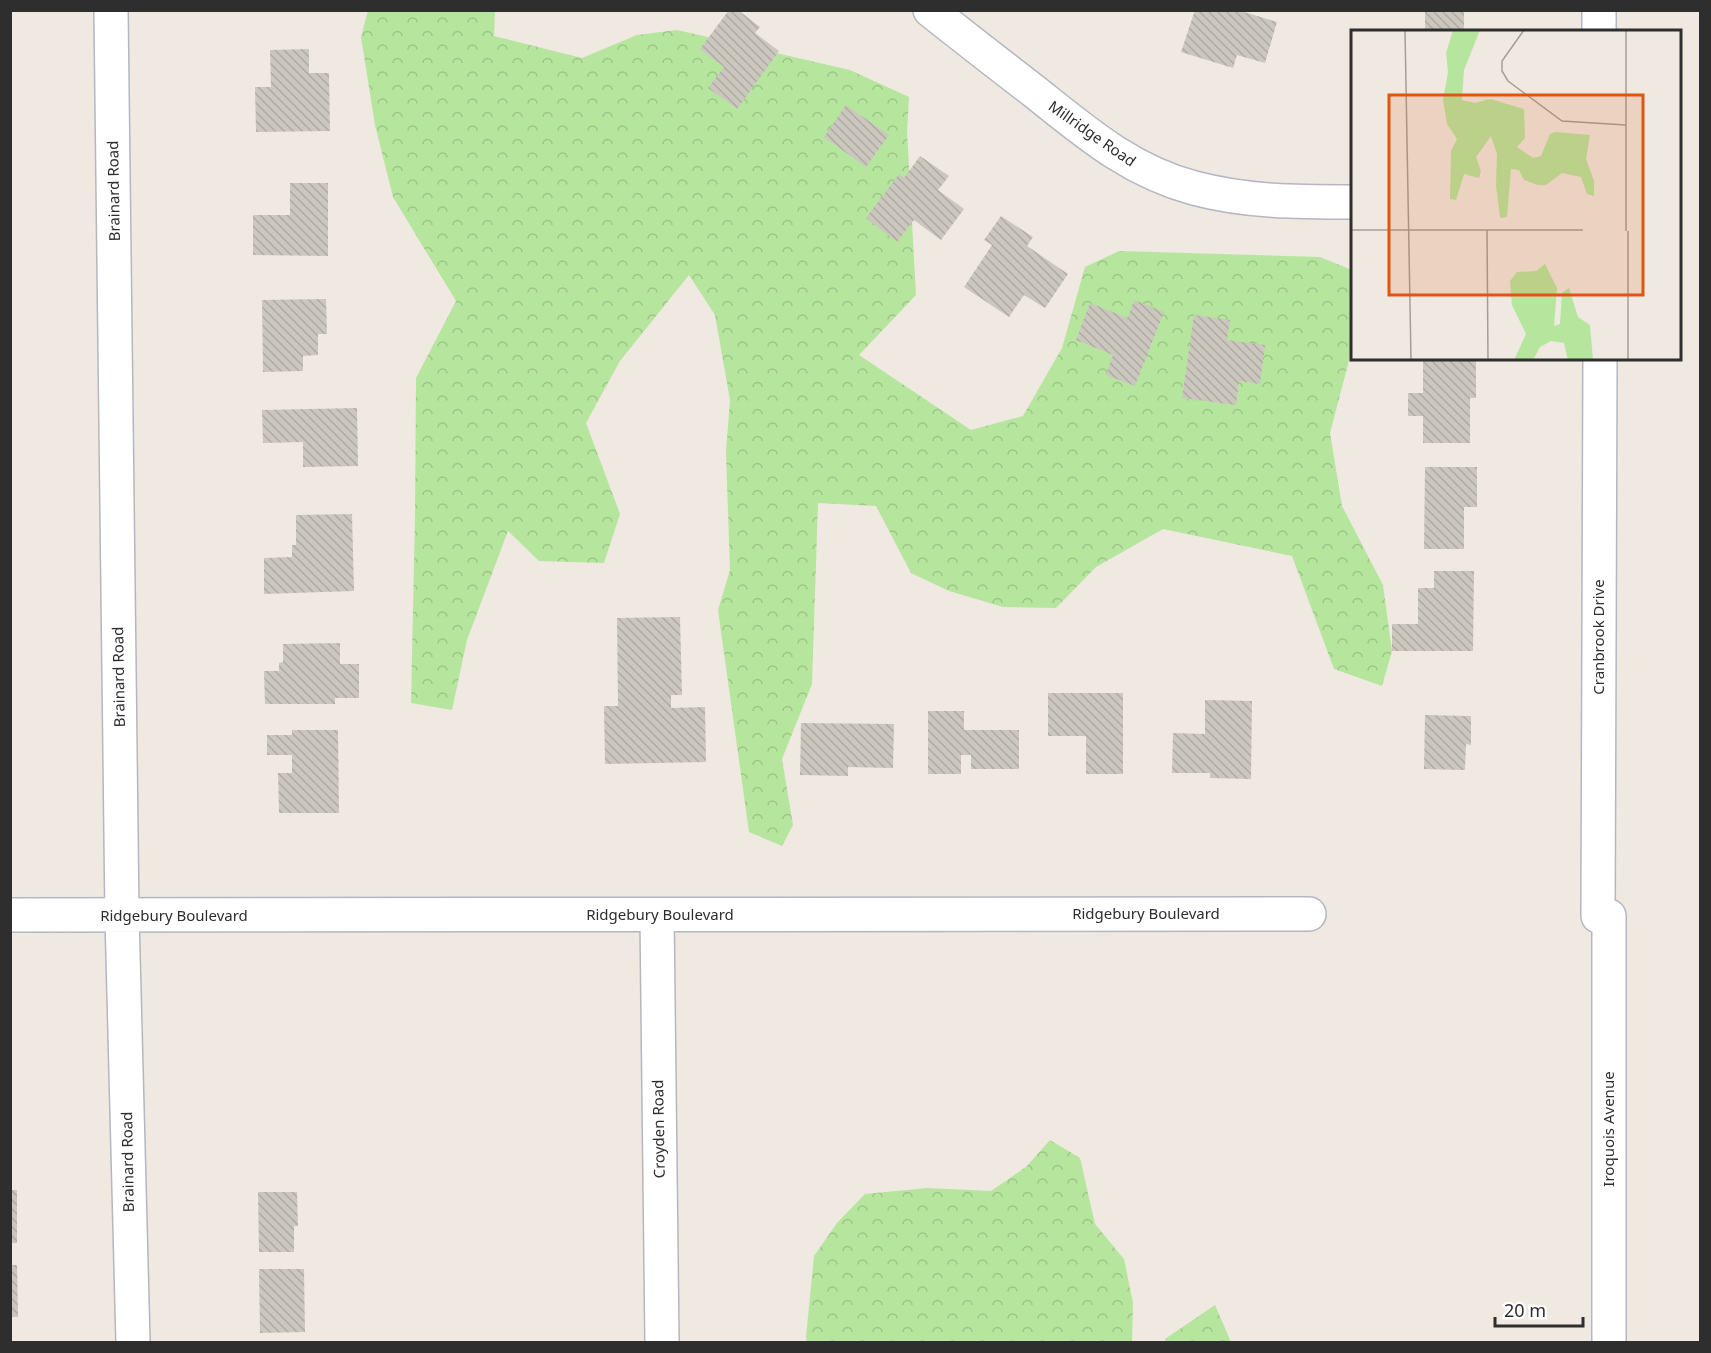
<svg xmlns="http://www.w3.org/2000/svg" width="1711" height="1353" viewBox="0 0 1711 1353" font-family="'Noto Sans',sans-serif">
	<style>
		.forest { fill: url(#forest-crowns) }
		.building { fill: url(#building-back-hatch) }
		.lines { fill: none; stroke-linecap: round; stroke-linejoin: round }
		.minor-casing { stroke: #b4b7c1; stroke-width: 36 }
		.minor { stroke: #fff; stroke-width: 33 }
		.labels { text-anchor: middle; stroke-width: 5; stroke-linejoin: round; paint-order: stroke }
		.street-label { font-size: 15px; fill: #2e2e2e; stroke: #fff }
		.inset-road { fill: none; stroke: #a29e99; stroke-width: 1.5 }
		.view { fill: #df570e; fill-opacity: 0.15; stroke: #df570e; stroke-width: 3 }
		.inset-edge { fill: none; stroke: #2e2e2e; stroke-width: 3 }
	</style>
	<defs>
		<pattern id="forest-crowns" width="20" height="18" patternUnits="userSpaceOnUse" patternTransform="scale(1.5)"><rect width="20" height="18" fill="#b6e59e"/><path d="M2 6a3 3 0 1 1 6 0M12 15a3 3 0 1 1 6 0" fill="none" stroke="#9dc588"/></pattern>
		<pattern id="building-back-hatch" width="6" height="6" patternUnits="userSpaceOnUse" patternTransform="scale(1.5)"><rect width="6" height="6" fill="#cbc7bf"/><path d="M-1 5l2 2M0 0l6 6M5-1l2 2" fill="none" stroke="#afaba4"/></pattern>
	</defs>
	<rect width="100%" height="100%" fill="#efe9e1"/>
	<!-- forest -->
	<path class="forest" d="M 368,10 L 495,11 L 494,36 L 582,58 L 637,35 L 677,30 L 850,70 L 909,97 L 907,131 L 916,295 L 859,355 L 971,430 L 1023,416 L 1062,348 L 1085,267 L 1119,251 L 1320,257 L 1352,270 L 1352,349 L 1330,433 L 1342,506 L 1383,585 L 1392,651 L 1382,686 L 1334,669 L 1292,556 L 1163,529 L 1096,567 L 1056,608 L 1003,607 L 949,591 L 911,573 L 876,506 L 818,503 L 812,684 L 782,759 L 793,825 L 782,846 L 749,832 L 718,610 L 730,570 L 726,452 L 730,400 L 715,315 L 689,275 L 620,361 L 586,423 L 620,514 L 604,563 L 539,561 L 508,531 L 467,640 L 452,710 L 411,703 L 415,518 L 416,378 L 456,301 L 393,197 L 375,125 L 361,37 Z
		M 1050,1140 L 1080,1158 L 1095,1224 L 1124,1259 L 1133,1303 L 1132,1342 L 807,1342 L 806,1337 L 814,1256 L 837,1223 L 865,1194 L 927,1188 L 991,1191 L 1026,1167 Z
		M 1215,1305 L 1231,1342 L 1165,1342 L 1165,1339 Z"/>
	<!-- building -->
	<path class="building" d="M 729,10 L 738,10 L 760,27 L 755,33 L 779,51 L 737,109 L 708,88 L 724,67 L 700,49 Z
		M 1195,10 L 1244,10 L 1244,12 L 1277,22 L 1265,63 L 1237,55 L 1233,68 L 1181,52 Z
		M 1425,10 L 1464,10 L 1464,32 L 1425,32 Z
		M 309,49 L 309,73 L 329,73 L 330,131 L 256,132 L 255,87 L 271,87 L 270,50 Z
		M 846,105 L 889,135 L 866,167 L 824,137 Z
		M 920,156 L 949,176 L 938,190 L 964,209 L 941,240 L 914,220 L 897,242 L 866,218 L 899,174 L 904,178 Z
		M 290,183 L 328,183 L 328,256 L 253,255 L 253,215 L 290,215 Z
		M 1001,216 L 1033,237 L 1027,246 L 1068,274 L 1045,308 L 1024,295 L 1009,317 L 964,287 L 992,245 L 984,240 Z
		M 326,299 L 327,334 L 318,334 L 318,355 L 303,356 L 303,371 L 263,372 L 262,300 Z
		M 1134,300 L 1164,312 L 1135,386 L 1106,375 L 1113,355 L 1076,340 L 1090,303 L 1128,318 Z
		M 1194,315 L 1230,320 L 1227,340 L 1265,345 L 1260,384 L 1239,381 L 1236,405 L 1182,398 Z
		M 1423,358 L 1476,358 L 1476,398 L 1470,398 L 1470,443 L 1423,443 L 1423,416 L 1408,416 L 1408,393 L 1423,393 Z
		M 357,408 L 358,466 L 303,467 L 303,442 L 263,443 L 262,410 Z
		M 1425,467 L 1477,467 L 1477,507 L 1464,507 L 1464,549 L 1424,549 Z
		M 352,514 L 354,591 L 264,594 L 264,558 L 292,557 L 292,545 L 296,545 L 296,515 Z
		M 1434,571 L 1474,571 L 1473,651 L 1392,651 L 1392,624 L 1418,624 L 1418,588 L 1434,588 Z
		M 680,617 L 682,695 L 671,695 L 671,708 L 705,707 L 706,762 L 605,764 L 604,706 L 618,706 L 617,618 Z
		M 340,643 L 340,664 L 359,664 L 359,698 L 335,698 L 335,704 L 265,704 L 264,671 L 279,671 L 279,663 L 283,662 L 283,644 Z
		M 1048,693 L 1123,693 L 1123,774 L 1086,774 L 1086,736 L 1048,736 Z
		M 1205,700 L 1252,701 L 1251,779 L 1210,778 L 1210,773 L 1172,773 L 1173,733 L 1205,734 Z
		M 928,711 L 964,711 L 964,730 L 1019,730 L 1019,769 L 971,769 L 971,755 L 961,755 L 961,774 L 928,774 Z
		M 1425,715 L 1471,716 L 1471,745 L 1466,744 L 1465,770 L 1424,769 Z
		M 801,723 L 894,724 L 893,768 L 848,767 L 848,776 L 800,775 Z
		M 292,730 L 338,730 L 339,813 L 279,813 L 278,773 L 292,773 L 292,755 L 267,755 L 267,735 L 292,735 Z
		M 10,1190 L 17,1190 L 17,1243 L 10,1243 Z
		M 258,1192 L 297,1192 L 298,1226 L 294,1226 L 294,1252 L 259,1252 Z
		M 10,1265 L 17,1265 L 18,1317 L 10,1317 Z
		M 259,1269 L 304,1269 L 305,1332 L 260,1333 Z"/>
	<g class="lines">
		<defs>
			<path id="minor" d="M 111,10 L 122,916 L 133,1342
				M 930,10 C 965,38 1000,65 1035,92 C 1085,132 1130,171 1194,188 C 1246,202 1299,202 1352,202
				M 1599,10 L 1599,32
				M 10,915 L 1309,914
				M 657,915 L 662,1342
				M 1598,916 L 1600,358
				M 1609,916 L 1609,1342"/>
		</defs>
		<!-- minor casing -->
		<use href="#minor" class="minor-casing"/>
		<!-- minor -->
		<use href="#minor" class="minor"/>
	</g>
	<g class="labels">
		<!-- street labels -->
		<g class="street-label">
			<text transform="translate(1092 134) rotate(35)" y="5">Millridge Road</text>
			<text transform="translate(114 191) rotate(-91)" y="5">Brainard Road</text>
			<text transform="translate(1599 637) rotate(-90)" y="5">Cranbrook Drive</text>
			<text transform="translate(119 677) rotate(-91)" y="5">Brainard Road</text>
			<text x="1146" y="919">Ridgebury Boulevard</text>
			<text x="660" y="920">Ridgebury Boulevard</text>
			<text x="174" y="921">Ridgebury Boulevard</text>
			<text transform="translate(659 1129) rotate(-91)" y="5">Croyden Road</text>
			<text transform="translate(1609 1129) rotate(-90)" y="5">Iroquois Avenue</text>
			<text transform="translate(128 1162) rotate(-91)" y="5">Brainard Road</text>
		</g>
	</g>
	<!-- overview -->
	<g transform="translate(1351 30)">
		<rect width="330" height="330" fill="#efe9e1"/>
		<path d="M 102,0 L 129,0 L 113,40 L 111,70 L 124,73 L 139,69 L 173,79 L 174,108 L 166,117 L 182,128 L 190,126 L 199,104 L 204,102 L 239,105 L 235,129 L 243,151 L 243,166 L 236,164 L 230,147 L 211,143 L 195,155 L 187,155 L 173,150 L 168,140 L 160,139 L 156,187 L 149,188 L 145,155 L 146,124 L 140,106 L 125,127 L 130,141 L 128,148 L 113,144 L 105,170 L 99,169 L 100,121 L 106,109 L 96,94 L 92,70 L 97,42 L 95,23 ZM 194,234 L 206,258 L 203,296 L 209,294 L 211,263 L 218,258 L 227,287 L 239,295 L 242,330 L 217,330 L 213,313 L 200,311 L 189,317 L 182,330 L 163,330 L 175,304 L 161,275 L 159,251 L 166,242 L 185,241 Z" fill="#b6e59e"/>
		<path class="inset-road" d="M 54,0 L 60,330M 173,0 L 151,31 L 151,41 L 157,51 L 211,91 L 275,95M 275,0 L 275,201M 0,200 L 232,200M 136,200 L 137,330M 277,201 L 277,330"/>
		<path class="view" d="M 38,65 L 292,65 L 292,265 L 38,265 Z"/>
		<rect width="330" height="330" class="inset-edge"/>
	</g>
	<!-- border -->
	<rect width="1711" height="1353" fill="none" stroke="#2e2e2e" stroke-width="24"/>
	<!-- scale -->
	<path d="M1495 1317v9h88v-9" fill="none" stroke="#2e2e2e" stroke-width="3"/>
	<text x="1504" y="1317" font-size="18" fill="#2e2e2e" stroke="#ffffff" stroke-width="4.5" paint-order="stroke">20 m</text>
</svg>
